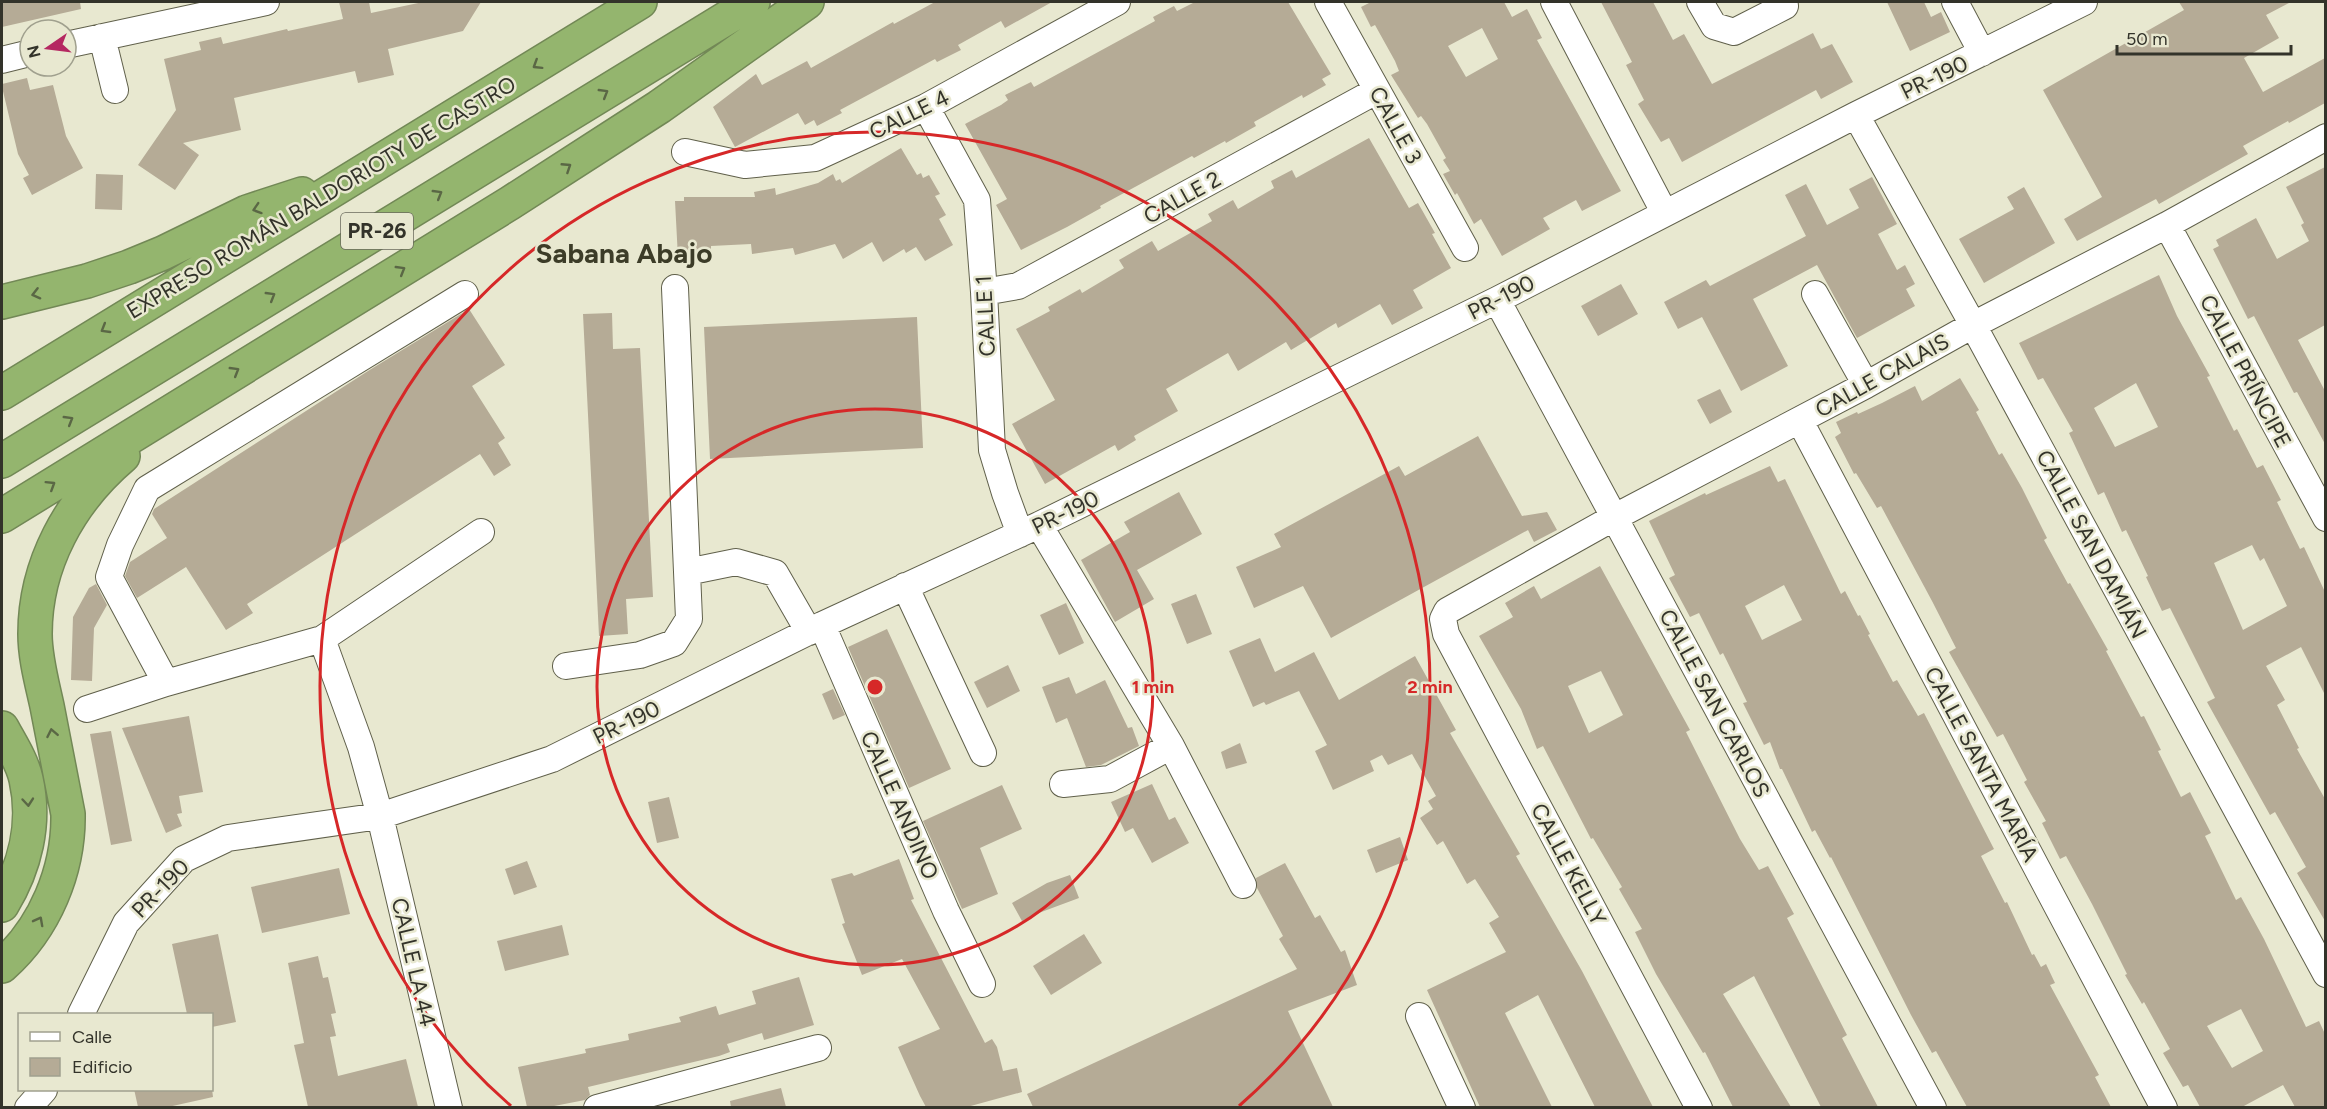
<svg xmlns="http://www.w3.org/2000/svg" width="2327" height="1109" viewBox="0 0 2327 1109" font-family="Figtree,sans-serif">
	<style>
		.building { fill: #b5ab96; fill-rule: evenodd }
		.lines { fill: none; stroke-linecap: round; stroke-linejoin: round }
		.minor-casing { stroke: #60604b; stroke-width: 28 }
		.highway-casing { stroke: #728856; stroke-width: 36 }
		.minor { stroke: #fff; stroke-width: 26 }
		.highway { stroke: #94b56e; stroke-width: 33 }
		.oneway { stroke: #5a6745 }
		.ring { fill: none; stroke: #d62828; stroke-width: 3 }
		.labels { text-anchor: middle; stroke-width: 5; stroke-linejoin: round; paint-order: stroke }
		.shield { fill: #e8e8d0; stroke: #69695c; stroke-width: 1.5 }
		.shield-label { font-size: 21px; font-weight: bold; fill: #33332a }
		.street-label { font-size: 22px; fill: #33332a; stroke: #e8e8d0 }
		.district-label { font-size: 28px; font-weight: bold; fill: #3c3c28; stroke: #e8e8d0 }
		.centre { fill: #d62828; stroke: #e8e8d0; stroke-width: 3 }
		.ring-label { font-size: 18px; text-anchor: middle; font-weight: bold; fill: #d62828; stroke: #e8e8d0; stroke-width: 5; stroke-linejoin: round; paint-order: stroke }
	</style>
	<rect width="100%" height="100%" fill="#e8e8d0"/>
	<!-- building -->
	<path class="building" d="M 2,2 L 80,2 L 81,9 L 2,27 Z
		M 339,2 L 369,2 L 371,13 L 423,2 L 481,2 L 463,31 L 388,49 L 394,75 L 358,83 L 355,71 L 234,98 L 241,130 L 183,143 L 199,155 L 175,190 L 138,165 L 176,110 L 164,59 L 201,50 L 199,42 L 221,37 L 223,44 L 287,29 L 288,31 L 343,19 Z
		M 935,2 L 1052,2 L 1005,28 L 1001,21 L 958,45 L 961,50 L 937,62 L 935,59 L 840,110 L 842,113 L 817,126 L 814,120 L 805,125 L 798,113 L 735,147 L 713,107 L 756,74 L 762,85 L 807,61 L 811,68 L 893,22 L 894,24 Z
		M 1195,2 L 1288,2 L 1331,74 L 1322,79 L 1326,85 L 1303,98 L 1302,95 L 1254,122 L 1256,126 L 1226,143 L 1225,141 L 1194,158 L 1192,156 L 1100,206 L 1101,208 L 1067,227 L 1021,250 L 996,205 L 1007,199 L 965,124 L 1001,105 L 1008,100 L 1005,95 L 1031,82 L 1034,87 L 1155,21 L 1153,17 L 1174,6 L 1177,11 Z
		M 1371,2 L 1504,2 L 1512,17 L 1527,9 L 1542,38 L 1537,40 L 1621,191 L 1582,211 L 1576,200 L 1543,218 L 1550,229 L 1502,256 L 1481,219 L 1474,224 L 1457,193 L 1455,195 L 1443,174 L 1450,171 L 1443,160 L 1446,158 L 1427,124 L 1421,116 L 1418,118 L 1391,75 L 1399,71 L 1395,61 L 1375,25 L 1371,27 L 1361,7 ZM 1482,28 L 1498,59 L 1466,77 L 1448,46 Z
		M 1601,2 L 1653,2 L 1673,40 L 1684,34 L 1712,84 L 1813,33 L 1821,49 L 1832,44 L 1853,82 L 1821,99 L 1816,90 L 1682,162 L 1669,138 L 1661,142 L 1638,104 L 1644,100 L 1626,65 L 1632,62 Z
		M 1887,2 L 1924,2 L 1931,17 L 1941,12 L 1950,32 L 1910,51 Z
		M 2179,2 L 2291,2 L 2266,15 L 2279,38 L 2244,58 L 2263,92 L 2325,58 L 2325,103 L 2289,123 L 2288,121 L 2243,146 L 2248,154 L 2159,204 L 2156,199 L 2077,241 L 2064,219 L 2102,197 L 2043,90 L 2184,10 Z
		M 27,78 L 30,90 L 53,85 L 66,136 L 83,168 L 32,195 L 23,178 L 29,175 L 18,154 L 2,87 L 2,84 Z
		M 1369,138 L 1409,208 L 1418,203 L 1435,233 L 1432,234 L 1451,268 L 1413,290 L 1423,308 L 1392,325 L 1380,304 L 1338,328 L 1336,323 L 1291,350 L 1286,342 L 1238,371 L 1228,353 L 1166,389 L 1178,411 L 1134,436 L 1136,440 L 1118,451 L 1115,445 L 1045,484 L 1012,424 L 1055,400 L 1016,329 L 1050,311 L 1048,307 L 1080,289 L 1082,293 L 1124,268 L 1119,260 L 1152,241 L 1158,251 L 1212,221 L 1208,214 L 1233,200 L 1238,209 L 1274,188 L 1271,181 L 1292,170 L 1296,178 Z
		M 901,148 L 917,175 L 921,173 L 923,178 L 929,175 L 940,194 L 935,196 L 946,215 L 939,219 L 953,245 L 925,261 L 916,247 L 906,253 L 904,249 L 883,262 L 872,242 L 843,259 L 835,244 L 795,255 L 793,248 L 752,254 L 751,244 L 711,246 L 711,253 L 703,253 L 703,257 L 678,258 L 675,201 L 684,201 L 684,197 L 755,197 L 754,192 L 775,188 L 776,195 L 818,183 L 833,174 L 836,181 L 840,179 L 842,183 Z
		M 2325,167 L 2325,325 L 2298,340 L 2325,391 L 2325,444 L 2297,392 L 2294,393 L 2254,316 L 2248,319 L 2213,249 L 2219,246 L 2216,240 L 2256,218 L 2277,259 L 2309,241 L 2301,225 L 2304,223 L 2286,187 Z
		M 96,174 L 123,175 L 122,210 L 95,209 Z
		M 1872,177 L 1897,224 L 1878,234 L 1897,270 L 1905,265 L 1915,284 L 1906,289 L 1915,306 L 1857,338 L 1817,265 L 1753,299 L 1788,366 L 1741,391 L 1702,317 L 1678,329 L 1664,302 L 1706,280 L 1710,286 L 1806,236 L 1785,195 L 1806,184 L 1827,225 L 1859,208 L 1849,189 Z
		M 2024,187 L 2055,243 L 1984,283 L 1959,239 L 2014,209 L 2007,197 Z
		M 2159,275 L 2177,316 L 2210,376 L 2207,377 L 2234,431 L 2237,429 L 2257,468 L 2263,465 L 2281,500 L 2277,502 L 2300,549 L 2304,547 L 2325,592 L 2325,695 L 2301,647 L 2266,666 L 2285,700 L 2277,705 L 2299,748 L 2297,749 L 2325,799 L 2325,921 L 2297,873 L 2306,867 L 2275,812 L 2270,815 L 2207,702 L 2215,698 L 2170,608 L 2162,611 L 2146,577 L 2148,576 L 2126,530 L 2122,532 L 2104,492 L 2098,495 L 2069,433 L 2073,431 L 2043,378 L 2038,380 L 2019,343 ZM 2136,383 L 2158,427 L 2115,447 L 2094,408 ZM 2252,545 L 2260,561 L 2264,558 L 2287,606 L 2243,630 L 2214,563 Z
		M 1621,284 L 1638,314 L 1598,336 L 1581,306 Z
		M 469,309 L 505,365 L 472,386 L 505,438 L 498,443 L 511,465 L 494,476 L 480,454 L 247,604 L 253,613 L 226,630 L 186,567 L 137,598 L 125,576 L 130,562 L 167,538 L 152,514 L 154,509 L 368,371 Z
		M 612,313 L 613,349 L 640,348 L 653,597 L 626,599 L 628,634 L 599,636 L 583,314 Z
		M 917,317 L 923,448 L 710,459 L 704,327 Z
		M 1960,378 L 1979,410 L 1976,412 L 1999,455 L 2002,453 L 2022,488 L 2047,538 L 2044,540 L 2068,584 L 2070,583 L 2108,650 L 2106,651 L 2141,717 L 2144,716 L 2161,750 L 2158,751 L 2181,797 L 2190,792 L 2211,833 L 2205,836 L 2236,900 L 2241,897 L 2264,939 L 2306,1027 L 2319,1021 L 2325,1034 L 2325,1107 L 2295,1107 L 2283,1085 L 2242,1107 L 2200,1107 L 2188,1085 L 2183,1087 L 2163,1053 L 2170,1049 L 2144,1002 L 2142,1004 L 2125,975 L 2127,974 L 2092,904 L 2066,856 L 2060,859 L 2042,823 L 2046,821 L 2024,782 L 2027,780 L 2003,734 L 1997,737 L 1949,652 L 1956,648 L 1932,601 L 1881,506 L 1877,508 L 1856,473 L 1854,474 L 1835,437 L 1841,433 L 1836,422 L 1857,412 L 1858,414 L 1882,403 L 1915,386 L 1922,401 ZM 2241,1009 L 2263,1051 L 2232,1068 L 2207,1026 Z
		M 1720,389 L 1732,412 L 1710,424 L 1697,400 Z
		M 1478,436 L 1522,516 L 1547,512 L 1557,530 L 1534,542 L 1528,530 L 1331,638 L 1303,586 L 1254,608 L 1236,567 L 1281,547 L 1274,534 L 1399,466 L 1405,476 Z
		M 1770,466 L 1778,482 L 1785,479 L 1841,594 L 1845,591 L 1858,616 L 1860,615 L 1870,634 L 1868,635 L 1893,682 L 1897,680 L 1918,716 L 1924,713 L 1994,849 L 1981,856 L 2005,903 L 2007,902 L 2032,955 L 2034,954 L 2041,967 L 2046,964 L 2055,983 L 2050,985 L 2099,1075 L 2095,1077 L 2111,1107 L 1967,1107 L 1936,1051 L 1932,1053 L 1911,1015 L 1831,857 L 1830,858 L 1815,830 L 1812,832 L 1782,769 L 1780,769 L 1770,742 L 1764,745 L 1743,703 L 1747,702 L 1723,653 L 1720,655 L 1699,613 L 1690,617 L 1669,578 L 1675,575 L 1649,521 L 1705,493 L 1706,495 ZM 1784,585 L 1802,620 L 1762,640 L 1745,606 Z
		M 1179,492 L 1202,534 L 1137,570 L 1154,599 L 1115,622 L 1081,560 L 1130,532 L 1124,522 Z
		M 1600,566 L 1690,730 L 1686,732 L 1740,839 L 1759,870 L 1768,866 L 1794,914 L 1787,918 L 1847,1035 L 1842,1038 L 1878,1107 L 1821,1107 L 1754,976 L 1723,994 L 1791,1107 L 1733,1107 L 1705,1052 L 1703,1053 L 1656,974 L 1635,932 L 1642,929 L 1619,889 L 1622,887 L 1593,838 L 1591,839 L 1543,746 L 1537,749 L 1521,709 L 1479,636 L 1513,617 L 1505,603 L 1534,586 L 1541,599 ZM 1601,671 L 1623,715 L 1589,733 L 1568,686 Z
		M 96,584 L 107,605 L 94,628 L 92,681 L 71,680 L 73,617 L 89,588 Z
		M 1196,594 L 1212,634 L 1187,644 L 1171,604 Z
		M 1066,603 L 1084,643 L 1059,655 L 1040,615 Z
		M 887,629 L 951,769 L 909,788 L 848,647 Z
		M 1260,638 L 1275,672 L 1314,652 L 1339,700 L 1415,656 L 1456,730 L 1450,733 L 1520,854 L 1516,856 L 1582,971 L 1653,1107 L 1595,1107 L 1538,995 L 1505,1013 L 1552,1107 L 1480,1107 L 1427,990 L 1506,952 L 1489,923 L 1499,917 L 1475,879 L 1467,884 L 1443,841 L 1437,845 L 1420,818 L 1433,809 L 1428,801 L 1436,796 L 1412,754 L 1388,765 L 1382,755 L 1370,761 L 1374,771 L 1333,790 L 1315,751 L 1327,745 L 1299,691 L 1266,705 L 1264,702 L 1253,707 L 1229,651 Z
		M 1008,665 L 1020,691 L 987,708 L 974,682 Z
		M 1069,677 L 1076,694 L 1105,680 L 1128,728 L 1132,727 L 1139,746 L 1101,765 L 1086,767 L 1067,718 L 1056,723 L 1042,687 Z
		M 833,689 L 845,715 L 833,720 L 822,694 Z
		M 189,716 L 203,792 L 179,796 L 182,813 L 177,814 L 182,826 L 166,833 L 122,728 Z
		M 111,731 L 132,841 L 111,845 L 90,734 Z
		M 1240,743 L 1247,763 L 1226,769 L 1221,752 Z
		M 1152,784 L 1169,820 L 1175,817 L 1189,843 L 1152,863 L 1133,828 L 1125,832 L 1111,802 Z
		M 1002,785 L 1022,829 L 980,848 L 998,894 L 962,909 L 923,821 Z
		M 669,797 L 679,838 L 657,843 L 648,802 Z
		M 1400,837 L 1408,860 L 1376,873 L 1367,850 Z
		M 899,859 L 914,899 L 911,900 L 985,1043 L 992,1039 L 997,1047 L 1003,1071 L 1017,1068 L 1022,1092 L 967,1107 L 926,1107 L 920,1096 L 898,1047 L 940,1029 L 902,959 L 862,975 L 842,924 L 845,923 L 831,879 L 852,873 L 854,876 Z
		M 527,861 L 537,887 L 514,895 L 505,869 Z
		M 1285,863 L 1315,918 L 1320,915 L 1341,952 L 1345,950 L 1357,985 L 1288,1011 L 1333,1107 L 1033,1107 L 1027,1094 L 1297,969 L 1279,939 L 1283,936 L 1257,888 L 1256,878 Z
		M 339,868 L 350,914 L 262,933 L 251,887 Z
		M 1070,875 L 1079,898 L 1036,914 L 1022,921 L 1012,903 L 1047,883 Z
		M 562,925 L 569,955 L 505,971 L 497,941 Z
		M 218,934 L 236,1022 L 212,1027 L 212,1014 L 187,1014 L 172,944 Z
		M 1084,934 L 1102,963 L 1051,995 L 1033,966 Z
		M 318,956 L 323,978 L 328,977 L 336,1013 L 331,1014 L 336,1036 L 330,1037 L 338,1076 L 406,1059 L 418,1107 L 308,1107 L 294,1045 L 304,1043 L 288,963 Z
		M 799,977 L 814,1025 L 764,1040 L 762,1033 L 727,1044 L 730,1052 L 719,1056 L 588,1087 L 590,1095 L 585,1100 L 549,1107 L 527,1107 L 518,1067 L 586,1053 L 585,1049 L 629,1040 L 628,1034 L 681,1022 L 679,1017 L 716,1006 L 719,1015 L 756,1004 L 752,991 Z
		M 781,1088 L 786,1107 L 731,1107 L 730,1101 Z
		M 134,1089 L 212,1089 L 213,1097 L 168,1107 L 138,1107 Z"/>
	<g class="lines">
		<defs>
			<path id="minor" d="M 1328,2 L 1465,248
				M 1554,2 L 1664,212
				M 1700,2 L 1714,26 L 1734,32 L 1785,6
				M 1955,2 L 1982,53
				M 102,37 L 115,90
				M 66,45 L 266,2
				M 2,60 L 30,53
				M 926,107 L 977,200 L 984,292 L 992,450 L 1005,493 L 1020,534
				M 1856,115 L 1973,325 L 2326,974
				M 685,152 L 745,165 L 815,158 L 926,107 L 1117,2
				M 2167,225 L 2326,518
				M 984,292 L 1018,286 L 1376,91
				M 1815,294 L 1866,385
				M 1497,300 L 1933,1108
				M 1800,421 L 2164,1108
				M 1039,525 L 1171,746 L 1243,885
				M 687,572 L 736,562 L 775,573 L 809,632
				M 905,586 L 983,753
				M 822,625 L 946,911 L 982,984
				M 322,639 L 481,532
				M 566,666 L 640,655 L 674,643 L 689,619 L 675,288
				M 87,709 L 166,683
				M 1063,784 L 1110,779 L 1171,746
				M 81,1014 L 126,923 L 184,859 L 228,838 L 380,816 L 552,759 L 822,625 L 1039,525 L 1497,300 L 1856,115 L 2084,2
				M 1419,1016 L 1462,1108
				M 28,1108 L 44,1090
				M 449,1108 L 380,816 L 361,747 L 322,639 L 166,683 L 109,577 L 120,545 L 147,489 L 465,294
				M 597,1108 L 818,1048
				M 1699,1108 L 1446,634 L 1443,619 L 1447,611 L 1615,517 L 1866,385 L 1973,325 L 2167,225 L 2326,137"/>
			<path id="highway" d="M 2,302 L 87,281 L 129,267 L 163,253 L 247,212 L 302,194
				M 2,393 L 640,2
				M 2,461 L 753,2
				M 2,516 L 510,203 L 659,107 L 807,2
				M 2,728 C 10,743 22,761 26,779 C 36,823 25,867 2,905
				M 2,966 C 45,928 69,870 68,814 C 61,778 54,742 47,706 C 42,683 35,658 35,634 C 35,564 70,501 123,456"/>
		</defs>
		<!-- minor casing -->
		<use href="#minor" class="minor-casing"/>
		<!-- highway casing -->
		<use href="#highway" class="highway-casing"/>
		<!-- minor -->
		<use href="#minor" class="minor"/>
		<!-- highway -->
		<use href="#highway" class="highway"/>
	</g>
	<!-- one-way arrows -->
	<defs><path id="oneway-chevron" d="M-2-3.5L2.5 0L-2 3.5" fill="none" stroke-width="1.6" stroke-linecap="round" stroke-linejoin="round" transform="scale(1.5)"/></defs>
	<g class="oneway">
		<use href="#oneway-chevron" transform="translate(537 65) rotate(148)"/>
		<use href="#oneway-chevron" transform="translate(604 93) rotate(-31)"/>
		<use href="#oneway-chevron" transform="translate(567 167) rotate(-33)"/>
		<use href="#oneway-chevron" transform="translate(438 194) rotate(-31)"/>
		<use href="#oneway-chevron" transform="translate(257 209) rotate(162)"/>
		<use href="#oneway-chevron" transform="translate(401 270) rotate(-31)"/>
		<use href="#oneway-chevron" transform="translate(36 294) rotate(166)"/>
		<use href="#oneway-chevron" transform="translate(271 296) rotate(-31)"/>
		<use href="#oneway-chevron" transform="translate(105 329) rotate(149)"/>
		<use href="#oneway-chevron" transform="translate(235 371) rotate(-31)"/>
		<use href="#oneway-chevron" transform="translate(69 420) rotate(-31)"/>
		<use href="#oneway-chevron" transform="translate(51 485) rotate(-32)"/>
		<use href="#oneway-chevron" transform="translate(52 733) rotate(-101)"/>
		<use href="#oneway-chevron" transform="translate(28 802) rotate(85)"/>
		<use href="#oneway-chevron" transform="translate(39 921) rotate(-62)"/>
	</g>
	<!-- distance rings -->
	<g class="ring">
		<circle cx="875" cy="687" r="278"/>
		<path d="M511 1106A555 555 0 1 1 1239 1106"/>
	</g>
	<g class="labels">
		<!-- shield labels -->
		<rect class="shield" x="341" y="213" width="72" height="36" rx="4.5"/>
		<g class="shield-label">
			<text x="377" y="238">PR-26</text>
		</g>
		<!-- street labels -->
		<g class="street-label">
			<text transform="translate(1934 77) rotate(-26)" y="8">PR-190</text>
			<text transform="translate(909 114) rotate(-26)" y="8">CALLE 4</text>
			<text transform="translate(1396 125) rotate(61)" y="8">CALLE 3</text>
			<text transform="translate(321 197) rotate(-31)" y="8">EXPRESO ROMÁN BALDORIOTY DE CASTRO</text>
			<text transform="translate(1182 197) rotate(-29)" y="8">CALLE 2</text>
			<text transform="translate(1501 297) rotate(-27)" y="8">PR-190</text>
			<text transform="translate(985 316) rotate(-93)" y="8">CALLE 1</text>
			<text transform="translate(2246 371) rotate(62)" y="8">CALLE PRÍNCIPE</text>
			<text transform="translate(1882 375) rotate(-29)" y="8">CALLE CALAIS</text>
			<text transform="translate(1065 512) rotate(-26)" y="8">PR-190</text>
			<text transform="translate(2092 544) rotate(62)" y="8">CALLE SAN DAMIÁN</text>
			<text transform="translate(1715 703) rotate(62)" y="8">CALLE SAN CARLOS</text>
			<text transform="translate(626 722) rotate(-26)" y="8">PR-190</text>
			<text transform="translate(1982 764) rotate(62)" y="8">CALLE SANTA MARÍA</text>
			<text transform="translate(900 805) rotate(66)" y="8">CALLE ANDINO</text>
			<text transform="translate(1569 864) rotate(62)" y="8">CALLE KELLY</text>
			<text transform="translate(160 888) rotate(-46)" y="8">PR-190</text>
			<text transform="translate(414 962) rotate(77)" y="8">CALLE LA 44</text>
		</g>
		<!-- district labels -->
		<g class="district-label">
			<text x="624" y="263">Sabana Abajo</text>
		</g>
	</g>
	<circle cx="875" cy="687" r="9" class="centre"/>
	<g class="ring-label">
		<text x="1153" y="693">1 min</text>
		<text x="1430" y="693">2 min</text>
	</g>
	<!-- border -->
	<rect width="2327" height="1109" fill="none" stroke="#33332a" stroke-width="6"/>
	<!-- legend -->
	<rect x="18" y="1013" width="195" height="78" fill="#e8e8d0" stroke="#a0a08e" stroke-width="1.5"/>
	<rect x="30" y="1032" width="30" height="9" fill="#ffffff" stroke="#a0a08e" stroke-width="1.5"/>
	<text x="72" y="1043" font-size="18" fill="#33332a">Calle</text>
	<rect x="30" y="1058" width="30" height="18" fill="#b5ab96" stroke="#a0a08e" stroke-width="1.5"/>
	<text x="72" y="1073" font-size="18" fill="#33332a">Edificio</text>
	<!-- north arrow -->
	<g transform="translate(48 48) rotate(256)"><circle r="28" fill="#e8e8d0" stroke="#a0a08e" stroke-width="1.5"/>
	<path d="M0-4.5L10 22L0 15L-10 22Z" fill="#b52861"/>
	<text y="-9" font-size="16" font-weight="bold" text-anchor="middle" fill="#33332a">N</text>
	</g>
	<!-- scale -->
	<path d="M2117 45v9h174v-9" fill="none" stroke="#33332a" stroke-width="3"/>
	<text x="2126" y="45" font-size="18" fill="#33332a" stroke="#e8e8d0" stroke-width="4.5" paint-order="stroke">50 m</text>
</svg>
